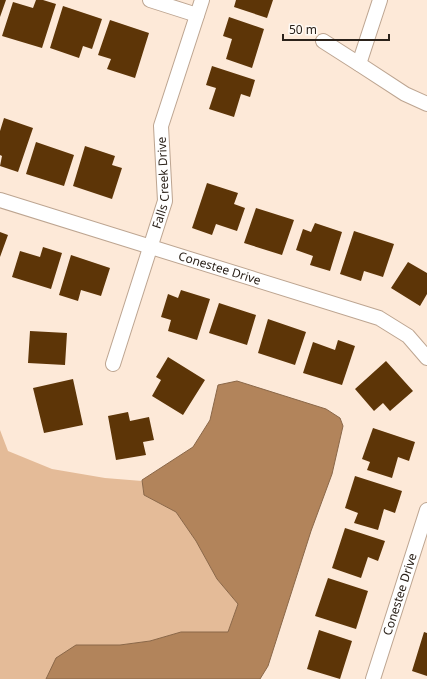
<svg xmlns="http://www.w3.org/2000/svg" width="427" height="679" viewBox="0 0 427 679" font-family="'Noto Sans',sans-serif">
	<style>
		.green { fill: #e4bb98 }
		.water { fill: #b2845b; stroke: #8a6748 }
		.building { fill: #5d3507 }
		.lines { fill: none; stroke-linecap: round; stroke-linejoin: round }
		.street-casing { stroke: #bda591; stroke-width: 16 }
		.street { stroke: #fff; stroke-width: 14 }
		.labels { text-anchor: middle; stroke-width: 4; stroke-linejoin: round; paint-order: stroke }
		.street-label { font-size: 12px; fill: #2b221a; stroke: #fffaf5 }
	</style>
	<rect width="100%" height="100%" fill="#fde9d8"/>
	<!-- green -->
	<path class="green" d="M 0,430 L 8,451 L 52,469 L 105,478 L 142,481 L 144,495 L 176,512 L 196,541 L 217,579 L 238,604 L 228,632 L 181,632 L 150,641 L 120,645 L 76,645 L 46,679 L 0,679 Z"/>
	<!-- water -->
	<path class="water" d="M 237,381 L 326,409 L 340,418 L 343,426 L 332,474 L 311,531 L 268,666 L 260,679 L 46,679 L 56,658 L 76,645 L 120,645 L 150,641 L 181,632 L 228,632 L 238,604 L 217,579 L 196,541 L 176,512 L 144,495 L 142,480 L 193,447 L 210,420 L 218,385 Z"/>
	<!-- building -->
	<path class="building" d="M 0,0 L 6,0 L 0,17 Z
		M 36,0 L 43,0 L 56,4 L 42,48 L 2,36 L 13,2 L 33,8 Z
		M 236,0 L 273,0 L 267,18 L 234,7 Z
		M 63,6 L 102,19 L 92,49 L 83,46 L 79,58 L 50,48 Z
		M 229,17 L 264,29 L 252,68 L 226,59 L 232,39 L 223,36 Z
		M 110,20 L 149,33 L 135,78 L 107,69 L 111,59 L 98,55 Z
		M 212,66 L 255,80 L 250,97 L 241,94 L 234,117 L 209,109 L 216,88 L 206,85 Z
		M 4,118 L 33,128 L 18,172 L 0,166 L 2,156 L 0,155 L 0,131 Z
		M 36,142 L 74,155 L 64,186 L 26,174 Z
		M 85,146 L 115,156 L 112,165 L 122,168 L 112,199 L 73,186 Z
		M 207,183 L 238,193 L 234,204 L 245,208 L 237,231 L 216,224 L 212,235 L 192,228 Z
		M 256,208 L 294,220 L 282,255 L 244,243 Z
		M 315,223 L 342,232 L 330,271 L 310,265 L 313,256 L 296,250 L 303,229 L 311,232 Z
		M 354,231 L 394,244 L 383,277 L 364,271 L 361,281 L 340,274 Z
		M 0,232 L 8,235 L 0,257 Z
		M 43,247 L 62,253 L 51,289 L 12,277 L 20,251 L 40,257 Z
		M 71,255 L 110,268 L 101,296 L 81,290 L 78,301 L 59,295 Z
		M 408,262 L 427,273 L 427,294 L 420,306 L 391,288 Z
		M 181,290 L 210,299 L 197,340 L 168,331 L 171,320 L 161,317 L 168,294 L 178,298 Z
		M 219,303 L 256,315 L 247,345 L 209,333 Z
		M 268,319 L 306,332 L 295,365 L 258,353 Z
		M 30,331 L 67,333 L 65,365 L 28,363 Z
		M 338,340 L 355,346 L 342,385 L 303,373 L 313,342 L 335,350 Z
		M 168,357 L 205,380 L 183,415 L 152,396 L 161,380 L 156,377 Z
		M 386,361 L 413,391 L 390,411 L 383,403 L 374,411 L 355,389 Z
		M 73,379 L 83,425 L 44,433 L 33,388 Z
		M 128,412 L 130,421 L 149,417 L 154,440 L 143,442 L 146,455 L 116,460 L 108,416 Z
		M 373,428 L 415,442 L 409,461 L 398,457 L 392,478 L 367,470 L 370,462 L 362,459 Z
		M 355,476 L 402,491 L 395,513 L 384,509 L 378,530 L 354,523 L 358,513 L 345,508 Z
		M 345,528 L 385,541 L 378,561 L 368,557 L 361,578 L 332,568 Z
		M 328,578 L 368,591 L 356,629 L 315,616 Z
		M 319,630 L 352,641 L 340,679 L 307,669 Z
		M 424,632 L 427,633 L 427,676 L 412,671 Z"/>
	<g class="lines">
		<defs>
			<g id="street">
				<path d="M 150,0 L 197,15"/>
				<path d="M 323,41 L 359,64 L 405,94 L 427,104"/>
				<path d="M 359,64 L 380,0"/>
				<path id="s1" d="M 0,200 L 379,318 L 408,336 L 427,358"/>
				<path id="s2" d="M 113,364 L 165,201 L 161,126 L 202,0"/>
				<path id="s3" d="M 373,679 L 427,510"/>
			</g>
		</defs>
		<!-- street casing -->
		<use href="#street" class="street-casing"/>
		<!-- street -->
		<use href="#street" class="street"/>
	</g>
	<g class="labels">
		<!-- street labels -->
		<g class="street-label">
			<text dy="4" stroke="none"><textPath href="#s2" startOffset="189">Falls Creek Drive</textPath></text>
			<text dy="4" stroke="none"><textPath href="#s1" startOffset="230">Conestee Drive</textPath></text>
			<text dy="4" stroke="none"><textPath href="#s3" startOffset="89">Conestee Drive</textPath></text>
		</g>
	</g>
	<!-- scale -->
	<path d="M283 34v6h106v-6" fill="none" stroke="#2b221a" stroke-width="2"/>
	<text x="289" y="34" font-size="12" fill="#2b221a" stroke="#fffaf5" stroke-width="3" paint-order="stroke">50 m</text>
</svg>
